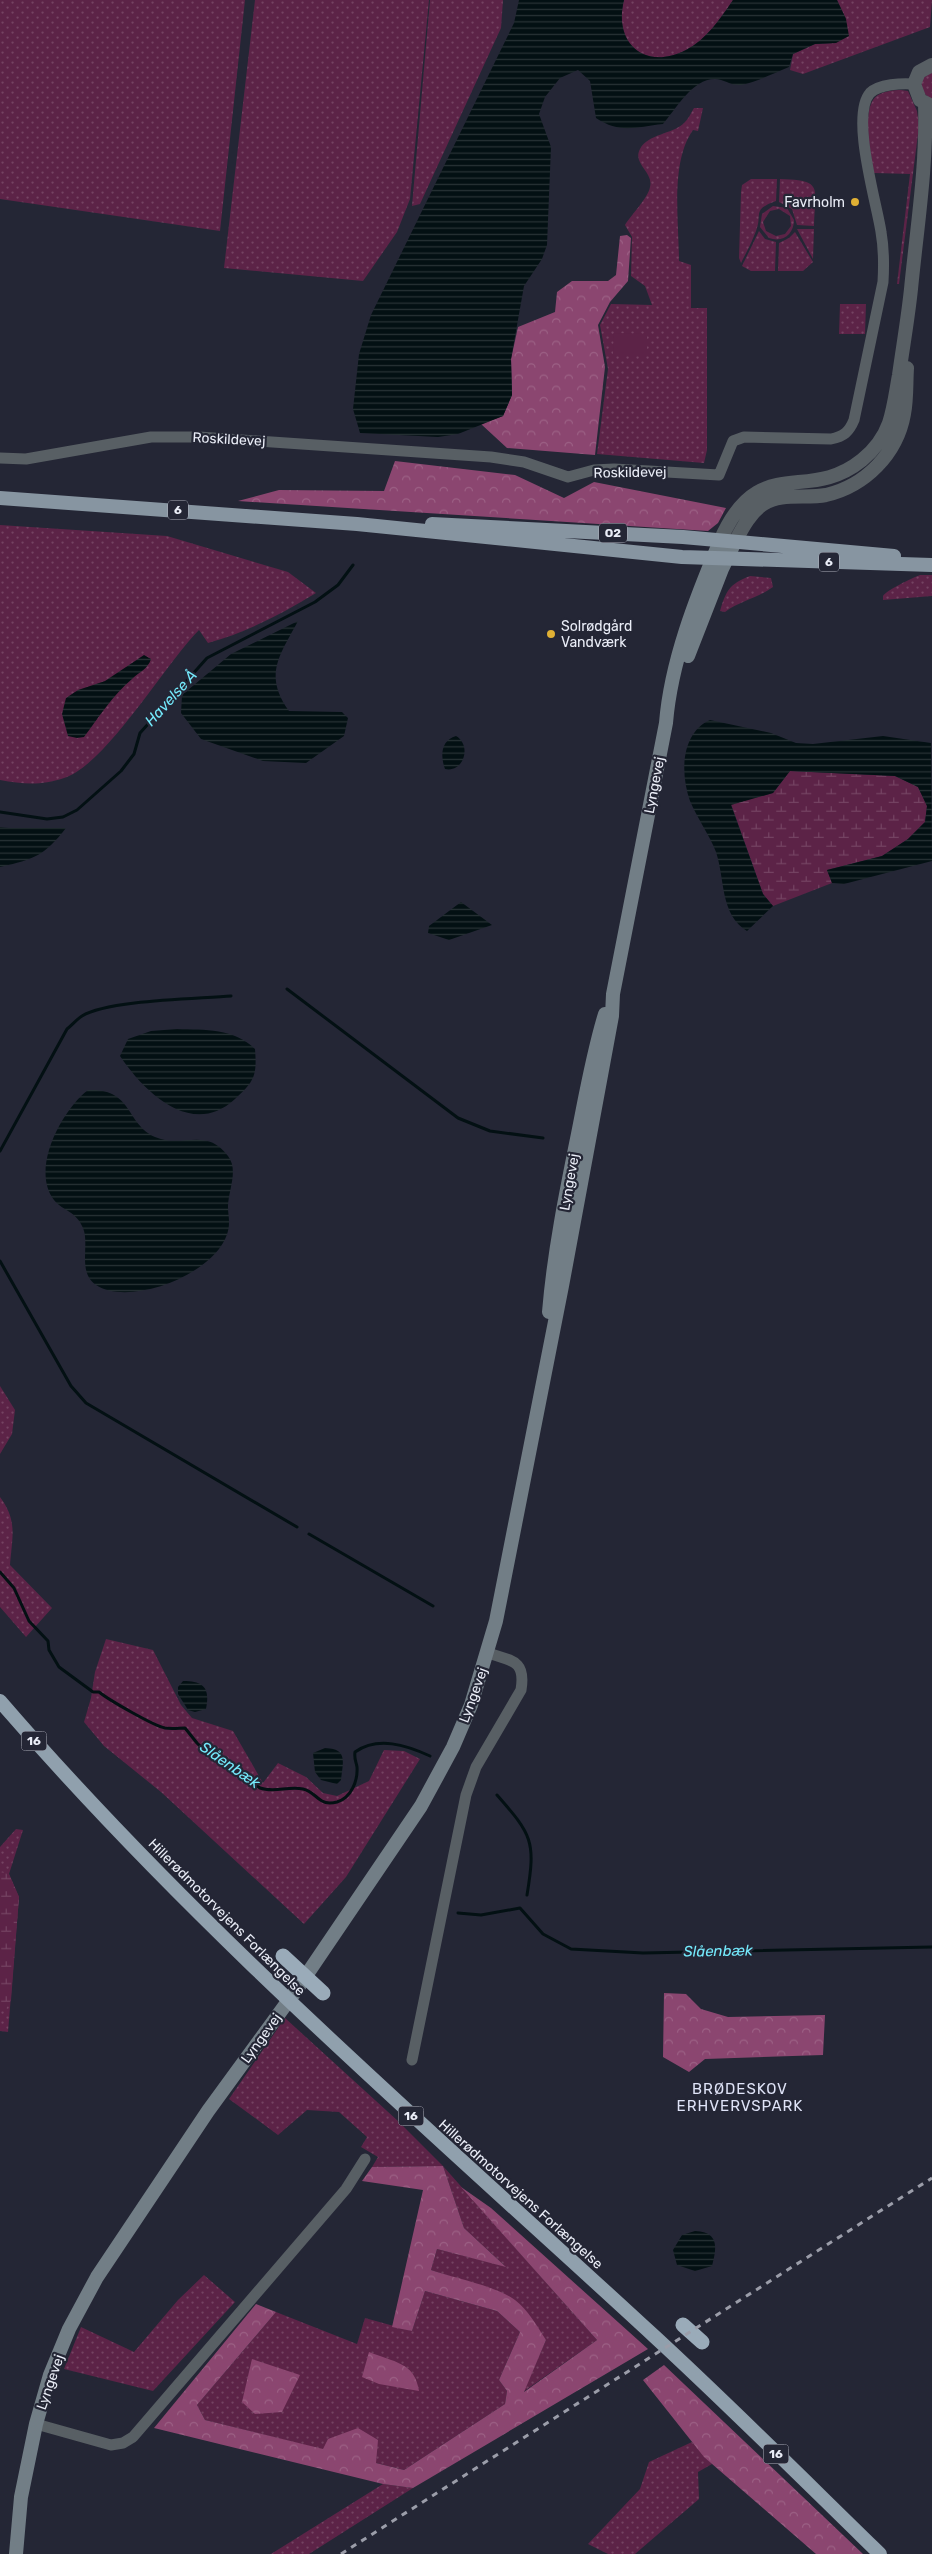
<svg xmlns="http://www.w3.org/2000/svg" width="932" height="2554" viewBox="0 0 932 2554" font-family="Rubik,sans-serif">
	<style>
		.grass { fill: url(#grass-dots); fill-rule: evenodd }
		.forest { fill: url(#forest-crowns) }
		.wetland { fill: url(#wetland-marsh) }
		.park { fill: #5c2347 }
		.water { fill: url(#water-rules) }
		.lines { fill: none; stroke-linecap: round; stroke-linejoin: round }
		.stream { stroke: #031013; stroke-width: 3 }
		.minor { stroke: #585f64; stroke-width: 11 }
		.tertiary { stroke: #585f64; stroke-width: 14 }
		.secondary { stroke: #727e86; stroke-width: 14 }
		.primary { stroke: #8795a1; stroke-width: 14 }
		.trunk { stroke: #90a0ad; stroke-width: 14 }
		.motorway { stroke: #9aabb9; stroke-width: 15 }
		.rail { stroke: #9b9da9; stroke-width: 3; stroke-dasharray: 6 6; stroke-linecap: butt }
		.poi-dot { fill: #e0b034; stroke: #242635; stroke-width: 2 }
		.labels { text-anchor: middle; stroke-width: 4.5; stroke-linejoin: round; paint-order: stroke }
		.shield { fill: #242635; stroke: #afb1bd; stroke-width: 1 }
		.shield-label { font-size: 12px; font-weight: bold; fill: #eaedf7 }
		.poi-label { font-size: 14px; fill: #eaedf7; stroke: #242635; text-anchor: end }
		.street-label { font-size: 14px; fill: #eaedf7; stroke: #242635 }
		.water-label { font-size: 15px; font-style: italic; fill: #74eafc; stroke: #242635 }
		.neighbourhood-label { font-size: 15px; letter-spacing: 1px; fill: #dfe3f7; stroke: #242635 }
	</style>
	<defs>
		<pattern id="grass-dots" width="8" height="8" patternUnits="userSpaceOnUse" patternTransform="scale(1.25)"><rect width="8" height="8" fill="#5c2347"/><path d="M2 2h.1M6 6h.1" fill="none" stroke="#744362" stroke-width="1.8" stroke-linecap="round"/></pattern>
		<pattern id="forest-crowns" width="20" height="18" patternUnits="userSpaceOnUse" patternTransform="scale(1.25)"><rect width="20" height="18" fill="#8b4670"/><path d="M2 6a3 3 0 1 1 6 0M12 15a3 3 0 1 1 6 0" fill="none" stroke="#9c6185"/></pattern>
		<pattern id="wetland-marsh" width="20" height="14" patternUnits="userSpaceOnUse" patternTransform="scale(1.25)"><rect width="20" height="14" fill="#5c2347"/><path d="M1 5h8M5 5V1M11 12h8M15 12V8" fill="none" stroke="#744362"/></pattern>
		<pattern id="water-rules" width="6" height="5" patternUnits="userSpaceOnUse" patternTransform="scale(1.25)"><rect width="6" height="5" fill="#031013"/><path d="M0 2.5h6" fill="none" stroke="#283336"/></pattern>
	</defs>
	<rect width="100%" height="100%" fill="#242635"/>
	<!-- grass -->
	<path class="grass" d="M 0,0 L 245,0 L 220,231 L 0,199 Z
		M 255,0 L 429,0 L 410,199 L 397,232 L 363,281 L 224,268 Z
		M 430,0 L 503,0 L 501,28 L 420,204 L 412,206 Z
		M 624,0 L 733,0 C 720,19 707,39 686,50 C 645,71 613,44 624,0 Z
		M 837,0 L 932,0 L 930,27 L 803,74 L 790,70 L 793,54 L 815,44 L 836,43 L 846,19 Z
		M 932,72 L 932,99 C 923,95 919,87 923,78 Z
		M 901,90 L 908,91 L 917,111 L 919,126 L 899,284 L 897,284 L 910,174 L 874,173 C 871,155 860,106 878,95 C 885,91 894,90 901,90 Z
		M 694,108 L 703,108 L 698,131 L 693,130 C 670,162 679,222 679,261 L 691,265 L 691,308 L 707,308 L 707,450 L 704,463 L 597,454 L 608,369 L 600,325 L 611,304 L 652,305 L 645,286 L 631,276 L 632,237 L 625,225 C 631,215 648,198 650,187 C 654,172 632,164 640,149 C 648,134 672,134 683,124 C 688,120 691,113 694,108 Z
		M 751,179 L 777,179 L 776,201 C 751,210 763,214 756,231 C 752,242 746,253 741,263 L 739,258 L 741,192 L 742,185 Z
		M 780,179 C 824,180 815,187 814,226 L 797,225 L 792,209 L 779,202 Z
		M 773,206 L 787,208 L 794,220 C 794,234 783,243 769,238 L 760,227 L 762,214 ZM 779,209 L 790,216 L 791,226 L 785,234 L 776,236 L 766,231 L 763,222 L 770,211 Z
		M 797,229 L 814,229 L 813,259 Z
		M 759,231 L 765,239 L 776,242 L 775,271 L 751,271 L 742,266 Z
		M 795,232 L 813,262 L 803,271 L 778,271 L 779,243 L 789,238 Z
		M 840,304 L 866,304 L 865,334 L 839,334 Z
		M 0,525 L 167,536 L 288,572 L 316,593 C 282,614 247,632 208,643 L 199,630 C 165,664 106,765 64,778 C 40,786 23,784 0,780 Z
		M 920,575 L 932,575 L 932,596 L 883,600 L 883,596 C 887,590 912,578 920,575 Z
		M 750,576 L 771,578 L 773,587 C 758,598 740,601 725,612 L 720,611 C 726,591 729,584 750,576 Z
		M 0,1386 L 15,1410 L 12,1434 L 0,1454 Z
		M 0,1497 C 18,1521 12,1537 10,1565 L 52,1608 L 26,1637 L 0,1607 Z
		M 106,1639 L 153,1650 L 181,1705 L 192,1718 L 233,1731 L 263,1783 L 278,1763 L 306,1777 L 323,1793 L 337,1796 L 369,1781 L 384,1750 L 404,1751 L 420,1759 L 346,1877 L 304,1924 L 161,1792 L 104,1746 L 84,1722 L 91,1698 L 95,1672 Z
		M 16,1829 L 23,1830 L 9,1874 L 19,1897 L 8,2032 L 0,2031 L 0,1847 Z
		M 285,2018 L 398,2121 L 443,2166 L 597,2340 L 523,2392 L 546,2340 L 503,2294 L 431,2270 L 437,2249 L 505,2266 L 464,2228 L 443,2166 L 372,2167 L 378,2157 L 361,2147 L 367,2137 L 339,2112 L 307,2110 L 278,2135 L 229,2099 Z
		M 204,2275 L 235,2302 L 153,2391 L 64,2369 L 81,2327 L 134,2352 L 178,2300 Z
		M 425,2291 L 497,2311 L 520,2332 L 499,2380 L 507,2391 L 505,2404 L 404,2470 L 205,2420 L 197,2405 L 276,2312 L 357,2344 L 365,2318 L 412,2331 Z
		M 692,2442 L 712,2464 L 698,2472 L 699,2499 L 635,2554 L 608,2554 L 588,2544 L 640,2489 L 649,2462 Z
		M 383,2484 L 413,2488 L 309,2554 L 271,2554 Z"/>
	<!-- forest -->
	<path class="forest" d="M 627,235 L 631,238 L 628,281 L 610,302 L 598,325 L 605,367 L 595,455 L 507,448 L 481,424 L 503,416 L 512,395 L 511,359 L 518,327 L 555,312 L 557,292 L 572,281 L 608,281 L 616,275 L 620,236 Z
		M 395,461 L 515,475 L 564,498 L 594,482 L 726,508 L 718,523 L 708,531 L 238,501 L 279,490 L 384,491 Z
		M 664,1993 L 686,1994 L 701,2009 L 728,2017 L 825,2015 L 823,2055 L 705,2059 L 689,2072 L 663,2057 Z
		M 443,2166 L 464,2228 L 506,2267 L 437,2249 L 431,2270 C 454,2278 496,2286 515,2300 C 528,2310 537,2326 546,2340 L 524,2392 L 597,2340 L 461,2187 L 491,2208 L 648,2349 L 413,2488 L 383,2484 L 154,2428 L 256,2304 L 276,2312 L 197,2405 L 205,2420 L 323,2449 L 328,2439 L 358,2428 L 378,2440 L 376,2463 L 404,2470 L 505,2404 L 507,2391 L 499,2380 L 520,2332 L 497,2311 L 425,2291 L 412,2331 L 392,2327 L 423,2190 L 362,2181 L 372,2167 Z
		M 369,2352 C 393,2362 415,2362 419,2391 L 379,2384 L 362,2377 Z
		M 252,2359 L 300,2375 L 282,2412 L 255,2414 L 242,2402 Z
		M 664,2365 L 863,2554 L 816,2554 L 704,2457 L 643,2380 Z"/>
	<!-- wetland -->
	<path class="wetland" d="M 790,771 L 895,776 L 918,787 L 927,806 L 925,822 L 908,839 L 882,856 L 827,870 L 832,883 L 773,906 L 763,894 L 731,804 L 773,793 Z
		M 0,1872 L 9,1874 L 19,1897 L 11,2000 L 6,2009 L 0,2011 Z"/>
	<!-- park -->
	<path class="park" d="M 614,333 L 647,334 L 647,354 L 613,354 Z"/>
	<!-- water -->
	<path class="water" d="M 519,0 L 624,0 C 613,44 645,71 686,50 C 707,39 720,19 733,0 L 837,0 L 846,19 L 849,36 L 836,43 L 815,44 L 793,54 L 789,67 C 774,73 757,82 741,85 C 731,86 724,79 715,79 C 692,79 676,109 663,124 C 636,127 620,134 596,118 L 590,81 L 578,70 L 560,78 L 545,97 L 539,114 L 551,147 L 547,245 L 542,259 L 524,286 L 511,359 L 512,395 L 503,416 L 458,434 L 438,437 L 360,433 L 353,409 L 359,354 L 371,315 L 514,23 Z
		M 298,621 C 280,655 263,675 289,711 L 342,712 L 348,718 L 344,736 L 306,763 L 263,761 L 201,739 L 181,713 L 182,695 L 231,654 Z
		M 144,655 L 151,659 C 148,669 139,672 132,679 C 113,695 99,717 84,737 L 77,738 L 68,736 L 62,714 L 66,698 L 78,690 L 105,681 Z
		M 710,720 L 771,733 L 796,743 L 813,744 L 883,736 L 931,743 L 932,861 L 844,884 L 832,883 L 827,870 L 882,856 L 908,839 L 925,822 L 927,806 L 918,787 L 895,776 L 790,771 L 773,793 L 731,805 L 763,894 L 773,906 L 747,931 C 720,915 725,879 716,852 C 709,834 697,818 690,801 C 680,773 681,733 710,720 Z
		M 456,736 C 472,745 464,773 445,769 C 440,756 441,740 456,736 Z
		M 0,827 L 9,828 L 66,828 C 44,856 35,859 0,867 Z
		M 461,902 L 492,925 L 449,940 L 428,933 L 429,926 Z
		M 177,1029 C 205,1030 234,1028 255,1049 C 257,1075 255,1081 235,1099 C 192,1139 144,1092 120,1056 L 128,1039 L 151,1031 Z
		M 88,1090 C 133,1088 125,1123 155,1137 C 182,1149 206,1126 228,1156 C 239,1170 228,1191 228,1207 C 228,1212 229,1217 229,1222 C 230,1269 132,1309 96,1285 C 77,1272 90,1245 83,1228 C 76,1211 63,1211 54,1200 C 30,1169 62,1110 88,1090 Z
		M 183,1681 C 205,1681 210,1689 206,1709 L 195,1712 L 188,1710 L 178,1694 L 178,1687 Z
		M 325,1748 C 348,1749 343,1761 341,1780 L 337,1784 L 321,1780 L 315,1772 L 313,1753 Z
		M 695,2231 C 719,2232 717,2247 712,2266 L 695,2271 L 677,2265 L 673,2250 L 682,2235 Z"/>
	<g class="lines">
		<!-- stream -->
		<path class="stream" d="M 0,812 L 47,819 L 63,817 L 77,810 L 121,771 L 134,754 L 140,733 L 207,658 L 315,602 L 338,585 L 353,565
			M 287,989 L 458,1118 L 490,1131 L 543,1138
			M 0,1151 L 67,1029 C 72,1025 76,1020 82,1016 C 108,1000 197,999 231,996
			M 0,1261 L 71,1386 L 86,1403 L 297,1527
			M 309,1534 L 433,1606
			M 0,1572 L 14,1588 L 29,1621 L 48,1641 L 49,1650 L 59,1667 L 93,1692 L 99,1692 C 109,1700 154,1726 165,1728 C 172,1729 179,1728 185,1728 L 197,1743 L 202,1748 L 213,1751 L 218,1759 L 260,1788 C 274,1793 288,1786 303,1789 C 312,1791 315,1797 322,1801 C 327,1804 333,1803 337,1802 C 351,1798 358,1781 357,1767 C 356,1761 354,1759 355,1752 C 378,1736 406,1745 430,1756
			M 497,1795 C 532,1835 536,1841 527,1895
			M 458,1913 L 481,1915 L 520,1908 L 543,1934 L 571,1949 L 643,1953 L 932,1947"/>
		<!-- minor -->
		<path class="minor" d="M 0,458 L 26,459 L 151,437 L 199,437 L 491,457 L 524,462 L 568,477 L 594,470 L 614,469 L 719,475 L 733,441 L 744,437 L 831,439 C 844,436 849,432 854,420 L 883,282 C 884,265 884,249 881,232 C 877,204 850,116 870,93 C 879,84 902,83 914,84
			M 412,2060 L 466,1795 L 476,1767 L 521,1690 C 526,1660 512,1661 488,1653
			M 36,2424 L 111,2445 L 123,2443 L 133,2437 L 346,2189 L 365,2159"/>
		<!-- tertiary -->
		<path class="tertiary" d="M 932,65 L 919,72 L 914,84 L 920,100 L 932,106
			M 720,541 C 759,451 806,505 862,460 C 873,451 884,437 889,423 C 894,408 896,391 899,375 C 903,346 908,318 911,289 C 917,227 927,166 925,104
			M 735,542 C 742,529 750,513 762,505 C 781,492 805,499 826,495 C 865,486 897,454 904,414 C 907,399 906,383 907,368"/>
		<!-- secondary -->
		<path class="secondary" d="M 688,656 L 722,569 L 735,542
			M 549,1312 C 554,1252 566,1193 578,1134 C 586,1094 593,1053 605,1014
			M 16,2554 L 21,2497 L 36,2424 L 50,2375 L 69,2329 L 97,2277 L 208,2111 L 297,1989 L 421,1806 L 453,1747 L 471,1705 L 496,1621 L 562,1286 L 612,1016 L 613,994 L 666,723 C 671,661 696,598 720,541"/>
		<!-- primary -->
		<path class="primary" d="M 0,498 L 357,524 L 682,557 L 932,565
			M 432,524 L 683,537 L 894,556"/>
		<!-- trunk -->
		<path class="trunk" d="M 0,1701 C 199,1932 431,2130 654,2336 C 731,2407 805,2481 880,2554"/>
		<!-- motorway -->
		<path class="motorway" d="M 283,1956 L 323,1993
			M 683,2325 L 702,2342"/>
		<!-- rail -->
		<path class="rail" d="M 341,2554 L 932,2178"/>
	</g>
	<!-- markers -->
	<g class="poi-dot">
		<circle cx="855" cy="202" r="5"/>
		<circle cx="551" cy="634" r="5"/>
	</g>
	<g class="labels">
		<!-- shield labels -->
		<g class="shield">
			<rect x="168" y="500.5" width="20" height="19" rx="4"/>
			<rect x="599" y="523.5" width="28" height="19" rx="4"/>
			<rect x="819" y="552.5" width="20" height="19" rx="4"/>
			<rect x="21.5" y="1731.5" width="25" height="19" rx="4"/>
			<rect x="398.5" y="2106.5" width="25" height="19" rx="4"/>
			<rect x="763.5" y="2444.5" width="25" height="19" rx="4"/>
		</g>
		<g class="shield-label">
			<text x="178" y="514">6</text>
			<text x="613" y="537">O2</text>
			<text x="829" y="566">6</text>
			<text x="34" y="1745">16</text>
			<text x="411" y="2120">16</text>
			<text x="776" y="2458">16</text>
		</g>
		<!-- poi labels -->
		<g class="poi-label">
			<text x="845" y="207">Favrholm</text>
			<text x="561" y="631" text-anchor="start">Solrødgård<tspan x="561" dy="16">Vandværk</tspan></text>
		</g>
		<!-- street labels -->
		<g class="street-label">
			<text transform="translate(229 439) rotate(3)" y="5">Roskildevej</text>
			<text transform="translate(630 472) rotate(-1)" y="5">Roskildevej</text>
			<text transform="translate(654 785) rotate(-79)" y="5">Lyngevej</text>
			<text transform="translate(569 1182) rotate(-80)" y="5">Lyngevej</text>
			<text transform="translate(473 1695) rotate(-70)" y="5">Lyngevej</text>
			<text transform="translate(227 1917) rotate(45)" y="5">Hillerødmotorvejens Forlængelse</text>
			<text transform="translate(261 2038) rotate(-54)" y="5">Lyngevej</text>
			<text transform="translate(521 2194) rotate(42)" y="5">Hillerødmotorvejens Forlængelse</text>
			<text transform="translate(50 2382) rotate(-71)" y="5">Lyngevej</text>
		</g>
		<!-- water labels -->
		<g class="water-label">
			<text transform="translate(171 698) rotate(-48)" y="5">Havelse Å</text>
			<text transform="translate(230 1765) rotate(35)" y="5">Slåenbæk</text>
			<text transform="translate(718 1951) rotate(-1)" y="5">Slåenbæk</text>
		</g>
		<!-- neighbourhood labels -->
		<g class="neighbourhood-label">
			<text x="740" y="2094">BRØDESKOV<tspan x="740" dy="17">ERHVERVSPARK</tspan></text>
		</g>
	</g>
</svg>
